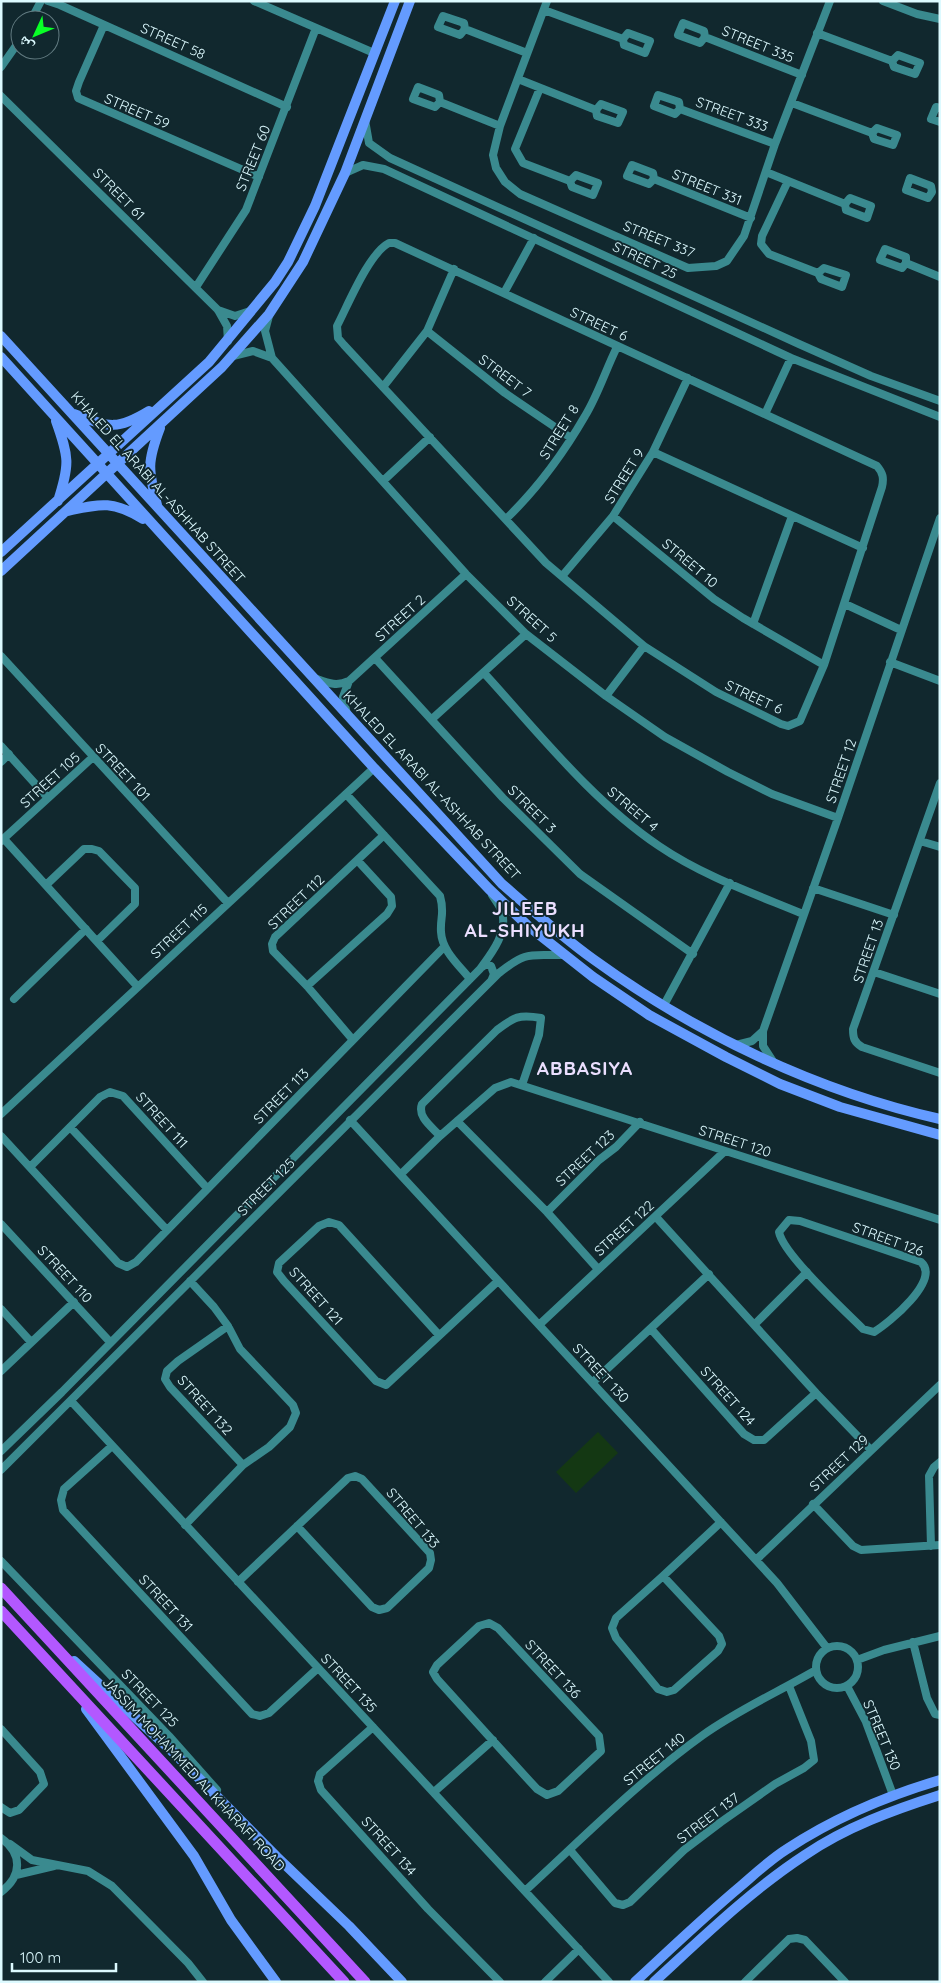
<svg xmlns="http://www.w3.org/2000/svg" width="941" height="1983" viewBox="0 0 941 1983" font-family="Quicksand,'Noto Naskh Arabic',sans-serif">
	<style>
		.green { fill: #143813 }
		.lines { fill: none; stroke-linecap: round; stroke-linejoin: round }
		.minor { stroke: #3a8a8f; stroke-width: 8 }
		.major { stroke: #649bff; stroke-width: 10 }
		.highway { stroke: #b358ff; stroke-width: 11 }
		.labels { text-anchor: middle; stroke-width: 4; stroke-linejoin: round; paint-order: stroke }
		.street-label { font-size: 14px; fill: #ddfaff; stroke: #11282e }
		.district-label { font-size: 19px; font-weight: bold; letter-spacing: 1px; fill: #ebdfff; stroke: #11282e }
	</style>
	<rect width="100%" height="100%" fill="#11282e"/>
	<!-- green -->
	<path class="green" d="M 598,1432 L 618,1453 L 576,1493 L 556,1472 Z"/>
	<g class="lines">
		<!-- minor -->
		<path class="minor" d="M 48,1 L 60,5 L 287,107
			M 254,1 L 374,53
			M 547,1 L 500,126 L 493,155 L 496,168 L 505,182 L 520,194 L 688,268 L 716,266 L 727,261 L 744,236 L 775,144 L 830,1
			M 883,1 L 917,14 L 940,19
			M 544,10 L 623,39
			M 443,16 L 464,23 L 465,29 L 460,35 L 438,27 Z
			M 31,20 L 41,1
			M 683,23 L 704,31 L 705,37 L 700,43 L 678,35 Z
			M 104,25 L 79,82 L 76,91 L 78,98 L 259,177
			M 465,29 L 527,53
			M 628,33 L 650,41 L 645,53 L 624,45 L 623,39 Z
			M 817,33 L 892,61
			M 705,37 L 802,75
			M 898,55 L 920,63 L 915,74 L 894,67 L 892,61 Z
			M 1,67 L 20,40
			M 518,79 L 596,110
			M 418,87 L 439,95 L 440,102 L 435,107 L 413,99 Z
			M 540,88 L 515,149 L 523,163 L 570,181
			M 658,95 L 679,102 L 680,109 L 675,114 L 654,106 Z
			M 1,96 L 218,310 L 227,326 L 228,341
			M 440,102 L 500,126
			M 792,103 L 872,133
			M 601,104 L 623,112 L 618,123 L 597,116 L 596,110 Z
			M 940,108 L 936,107 L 931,119 L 940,122
			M 680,109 L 775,144
			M 365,120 L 369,143 L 390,158 L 799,344 L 871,376 L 940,401
			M 877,128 L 897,135 L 893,145 L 874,139 L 872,133 Z
			M 632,165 L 653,173 L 654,179 L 649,184 L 627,176 Z
			M 766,172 L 845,204
			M 345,173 L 363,165 L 384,169 L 791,358 L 940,417
			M 576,175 L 598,183 L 593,195 L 572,187 L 570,181 Z
			M 910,178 L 931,186 L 932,192 L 928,198 L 906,190 Z
			M 654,179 L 751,218
			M 788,181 L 762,236 L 761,244 L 769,254 L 818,273
			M 850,198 L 871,206 L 867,218 L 846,210 L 845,204 Z
			M 389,243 L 395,243 L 877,466 C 883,473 884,478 882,487 L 824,665 L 800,721 L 788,726 L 781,724 L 716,692 L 644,646 L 546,563 L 344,345 L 338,338 L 337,326 C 348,305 369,253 389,243 Z
			M 885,249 L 906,257 L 906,263 L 902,268 L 880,260 Z
			M 906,263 L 940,277
			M 824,268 L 846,275 L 842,287 L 821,279 L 818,273 Z
			M 196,287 L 246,210 L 316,28
			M 504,293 L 534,238
			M 218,310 L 235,316 L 250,311
			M 269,316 L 265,331 L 272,358 L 466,574 L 526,634 L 606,696 L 665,737 L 728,772 L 772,794 L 838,818
			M 427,331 L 505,393 L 571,438
			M 233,356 L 253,351 L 272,358
			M 383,387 L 427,331 L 454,269
			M 765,414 L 791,358
			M 653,452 L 863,548
			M 383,481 L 430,437
			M 613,516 L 714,599 L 743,618 L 824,665
			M 506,519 C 537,489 563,454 585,416 C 598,395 606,369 617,347
			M 563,575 L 613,516 L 653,452 L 688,378
			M 845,604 L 901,630
			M 753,624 L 792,516
			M 1,656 L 228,903
			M 375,658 L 503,798 L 580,874 L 693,954
			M 890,662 L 940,681
			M 484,673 C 538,732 592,801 659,846 C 703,876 755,894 803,914
			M 314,678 C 328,683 336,687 349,681 L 466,574
			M 606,696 L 644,646
			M 347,714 L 343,697 L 349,681
			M 432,719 L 526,634
			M 1,746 L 48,798
			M 1,762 L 9,754
			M 940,783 L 853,1029 C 853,1038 854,1042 862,1047 L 940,1073
			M 346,794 L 440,896 C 445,913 440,917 441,932 C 442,951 459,965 470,979
			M 4,839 L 138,987
			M 1,841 L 93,757
			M 920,841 L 940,847
			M 46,885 L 84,849 L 92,849 L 99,851 L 135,888 L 135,904 L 97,941
			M 813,888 L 894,915
			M 482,967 L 486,964 L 491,966 L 494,974 L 492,979
			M 874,972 L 940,994
			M 307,986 L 387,914 L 392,906 L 391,897 L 358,861
			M 14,999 L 86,929
			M 664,1005 L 730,883
			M 353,1040 L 307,986 L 273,951 L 272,944 L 275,937 L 384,835
			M 736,1045 L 752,1041 L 763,1031
			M 774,1063 L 763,1046 L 763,1031 L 838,818 L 940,518
			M 1,1114 L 374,768
			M 350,1120 L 777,1583 L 827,1648
			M 457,1121 L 547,1212 L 598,1269
			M 70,1127 L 167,1230
			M 1,1136 L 118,1263 L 127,1267 L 136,1262 L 444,947
			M 440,1136 C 432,1127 417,1117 422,1104 L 497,1030 C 514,1017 519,1014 541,1018 L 539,1035 L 522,1085
			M 31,1166 L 100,1097 L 110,1092 L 123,1096 L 207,1188
			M 401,1174 L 440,1136 L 495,1088 L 511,1082 L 940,1220
			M 547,1212 L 599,1160 L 616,1147 L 640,1122
			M 656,1217 L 816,1393 L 871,1450
			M 789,1220 L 800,1221 L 921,1262 C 941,1280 889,1323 874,1332 L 863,1329 C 844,1310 783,1254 779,1232 Z
			M 1,1224 L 110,1342
			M 190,1281 L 214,1307 L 228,1326
			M 1,1309 L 31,1342
			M 755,1324 L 807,1272
			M 539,1325 L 725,1151
			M 651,1329 L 744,1434 L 754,1440 L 764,1440 L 816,1393
			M 439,1335 L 339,1225 L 329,1222 L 319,1226 L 279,1263 L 277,1272 L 284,1281 L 376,1381 L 386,1385 L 498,1281
			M 1,1371 L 74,1302
			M 593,1382 L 709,1274
			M 71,1401 L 609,1982
			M 112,1446 L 64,1489 L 61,1500 L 63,1510 L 252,1714 L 260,1716 L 269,1713 L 318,1668
			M 1,1451 L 62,1392 L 480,969 C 491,954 508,933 502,912 C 500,906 495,900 492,895
			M 1,1470 L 499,973 C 528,950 530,956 564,955
			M 813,1504 L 853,1546 L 861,1550 L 940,1545
			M 185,1525 L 243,1465 L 269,1447 L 290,1427 L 296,1413 L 293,1405 L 240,1349 L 228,1326 L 178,1361 L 167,1371 L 165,1379 L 170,1387 L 243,1465
			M 931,1546 L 929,1476 L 934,1467 L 940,1462
			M 756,1560 L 940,1385
			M 1,1561 L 169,1736 L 217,1790
			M 663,1576 L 719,1636 L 722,1644 L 718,1651 L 674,1690 L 667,1692 L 658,1689 L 616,1638 L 612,1628 L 616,1618 Z
			M 663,1576 L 721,1522
			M 238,1582 L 348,1478 L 355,1476 L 362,1479 L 430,1553 L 431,1560 L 429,1568 L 387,1608 L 379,1610 L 372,1607 L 297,1526
			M 489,1623 L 498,1628 L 599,1736 L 601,1751 L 558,1791 L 547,1795 L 537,1789 L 525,1776 L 437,1679 L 433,1672 L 437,1665 L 479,1626 Z
			M 913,1642 L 927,1698 L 935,1714 L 940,1715
			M816 1667a21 21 0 1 1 42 0a21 21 0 1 1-42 0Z
			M 857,1660 L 884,1650 L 940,1636
			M 847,1686 L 866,1722 L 893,1795
			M 373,1727 L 320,1774 L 318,1781 L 321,1790 L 428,1909 L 500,1982
			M 1,1729 L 40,1772 L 44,1784 L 19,1810 L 10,1813 L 1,1807
			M 434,1792 L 493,1740
			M 1,1838 C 23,1854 22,1876 1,1892
			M 10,1844 L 32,1860 L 88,1871 L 112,1886 L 188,1963 L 203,1982
			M 570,1850 L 615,1903 L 623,1905 L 630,1902 L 684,1850 L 721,1822 L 775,1784 L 804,1768 L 814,1760 L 811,1741 L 789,1686
			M 16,1875 L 54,1866
			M 525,1891 C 583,1838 639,1781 703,1735 C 738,1710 778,1692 816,1670
			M 545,1982 L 579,1949
			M 745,1982 L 789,1939 L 797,1938 L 805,1940 L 845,1982"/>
		<!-- major -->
		<path class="major" d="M 1,336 L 502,884 C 532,910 561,936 593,959 C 695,1033 816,1091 940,1119
			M 1,357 L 374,768 L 489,889 L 527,925 L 593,977 L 649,1015 L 726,1057 L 780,1084 L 840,1107 L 940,1135
			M 74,414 C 109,427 116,431 149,411
			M 56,421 C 69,457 70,464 58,501
			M 157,505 C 148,469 147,462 160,428
			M 67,511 C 100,504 112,500 143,519
			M 1,552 L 209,362 L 275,282 L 288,262 L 315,206 L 395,1
			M 1,571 L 222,367 L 269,314 L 303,262 L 345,173 L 410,1
			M 74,1661 L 174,1753 L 277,1857 L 349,1926 L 402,1982
			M 86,1709 L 194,1856 L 231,1920 L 276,1982
			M 635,1982 C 670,1949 705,1916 742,1885 C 757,1872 771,1859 787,1849 C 834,1818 886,1796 940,1780
			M 654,1982 C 702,1938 750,1891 805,1855 C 846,1827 893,1810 940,1795"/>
		<!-- highway -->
		<path class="highway" d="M 1,1588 L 365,1982
			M 1,1611 L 344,1982"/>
	</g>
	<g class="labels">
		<!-- street labels -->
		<g class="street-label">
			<text transform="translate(173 41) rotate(24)" y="5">STREET 58</text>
			<text transform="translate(758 44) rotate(22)" y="5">STREET 335</text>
			<text transform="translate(137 111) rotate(23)" y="5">STREET 59</text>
			<text transform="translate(732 114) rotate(20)" y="5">STREET 333</text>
			<text transform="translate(253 158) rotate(-68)" y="5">STREET 60</text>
			<text transform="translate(707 187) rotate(22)" y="5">STREET 331</text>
			<text transform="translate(119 194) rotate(45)" y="5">STREET 61</text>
			<text transform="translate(659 239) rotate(22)" y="5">STREET 337</text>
			<text transform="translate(645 260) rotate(25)" y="5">STREET 25</text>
			<text transform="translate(599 324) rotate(25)" y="5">STREET 6</text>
			<text transform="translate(505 376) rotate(37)" y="5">STREET 7</text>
			<text transform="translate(559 432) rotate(-58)" y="5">STREET 8</text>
			<text transform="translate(624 476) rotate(-58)" y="5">STREET 9</text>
			<text transform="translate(158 487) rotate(48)" y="5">KHALED EL ARABI AL-ASHHAB STREET</text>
			<text transform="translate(690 563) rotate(40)" y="5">STREET 10</text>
			<text transform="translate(400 618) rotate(-42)" y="5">STREET 2</text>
			<text transform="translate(532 619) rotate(42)" y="5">STREET 5</text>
			<text transform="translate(754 697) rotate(25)" y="5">STREET 6</text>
			<text transform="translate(841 771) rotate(-71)" y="5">STREET 12</text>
			<text transform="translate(123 772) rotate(47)" y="5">STREET 101</text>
			<text transform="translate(50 780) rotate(-42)" y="5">STREET 105</text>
			<text transform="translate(432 785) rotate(47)" y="5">KHALED EL ARABI AL-ASHHAB STREET</text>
			<text transform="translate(532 809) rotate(45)" y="5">STREET 3</text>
			<text transform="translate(633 809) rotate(40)" y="5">STREET 4</text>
			<text transform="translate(296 902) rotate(-44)" y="5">STREET 112</text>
			<text transform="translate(179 931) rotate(-43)" y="5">STREET 115</text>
			<text transform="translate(868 951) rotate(-71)" y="5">STREET 13</text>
			<text transform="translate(281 1096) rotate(-45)" y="5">STREET 113</text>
			<text transform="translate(162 1120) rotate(48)" y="5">STREET 111</text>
			<text transform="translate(735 1141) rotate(18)" y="5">STREET 120</text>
			<text transform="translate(585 1158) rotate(-43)" y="5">STREET 123</text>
			<text transform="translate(266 1187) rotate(-45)" y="5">STREET 125</text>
			<text transform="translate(624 1228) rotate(-42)" y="5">STREET 122</text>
			<text transform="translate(888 1239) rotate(20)" y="5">STREET 126</text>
			<text transform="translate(65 1274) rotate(47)" y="5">STREET 110</text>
			<text transform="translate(316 1296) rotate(48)" y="5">STREET 121</text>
			<text transform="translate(601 1373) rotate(47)" y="5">STREET 130</text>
			<text transform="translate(728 1396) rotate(48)" y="5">STREET 124</text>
			<text transform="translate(205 1405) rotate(48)" y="5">STREET 132</text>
			<text transform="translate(839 1463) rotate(-43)" y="5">STREET 129</text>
			<text transform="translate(413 1518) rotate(50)" y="5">STREET 133</text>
			<text transform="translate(166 1603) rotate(47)" y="5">STREET 131</text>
			<text transform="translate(553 1669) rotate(47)" y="5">STREET 136</text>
			<text transform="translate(349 1683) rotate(47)" y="5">STREET 135</text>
			<text transform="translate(150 1698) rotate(46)" y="5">STREET 125</text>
			<text transform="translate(882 1735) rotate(67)" y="5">STREET 130</text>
			<text transform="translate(654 1759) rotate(-39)" y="5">STREET 140</text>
			<text transform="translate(194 1774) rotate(47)" y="5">JASSIM MOHAMMED AL KHARAFI ROAD</text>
			<text transform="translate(708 1818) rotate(-37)" y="5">STREET 137</text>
			<text transform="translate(389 1846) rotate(48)" y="5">STREET 134</text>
		</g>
		<!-- district labels -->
		<g class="district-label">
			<text x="525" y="915">JILEEB<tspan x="525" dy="22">AL-SHIYUKH</tspan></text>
			<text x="585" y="1075">ABBASIYA</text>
		</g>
	</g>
	<!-- border -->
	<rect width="941" height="1983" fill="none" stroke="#ddfaff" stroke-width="5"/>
	<!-- north arrow -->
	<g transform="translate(35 35) rotate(226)"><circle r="24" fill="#11282e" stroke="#637c82"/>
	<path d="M0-4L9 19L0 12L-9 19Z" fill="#09ff27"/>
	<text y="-8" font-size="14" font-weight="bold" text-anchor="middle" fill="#ddfaff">ش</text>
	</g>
	<!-- scale -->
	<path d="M12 1963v8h104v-8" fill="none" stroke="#ddfaff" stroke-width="2.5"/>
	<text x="20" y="1963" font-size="15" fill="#ddfaff" stroke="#11282e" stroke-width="4" paint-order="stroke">100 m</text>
</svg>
